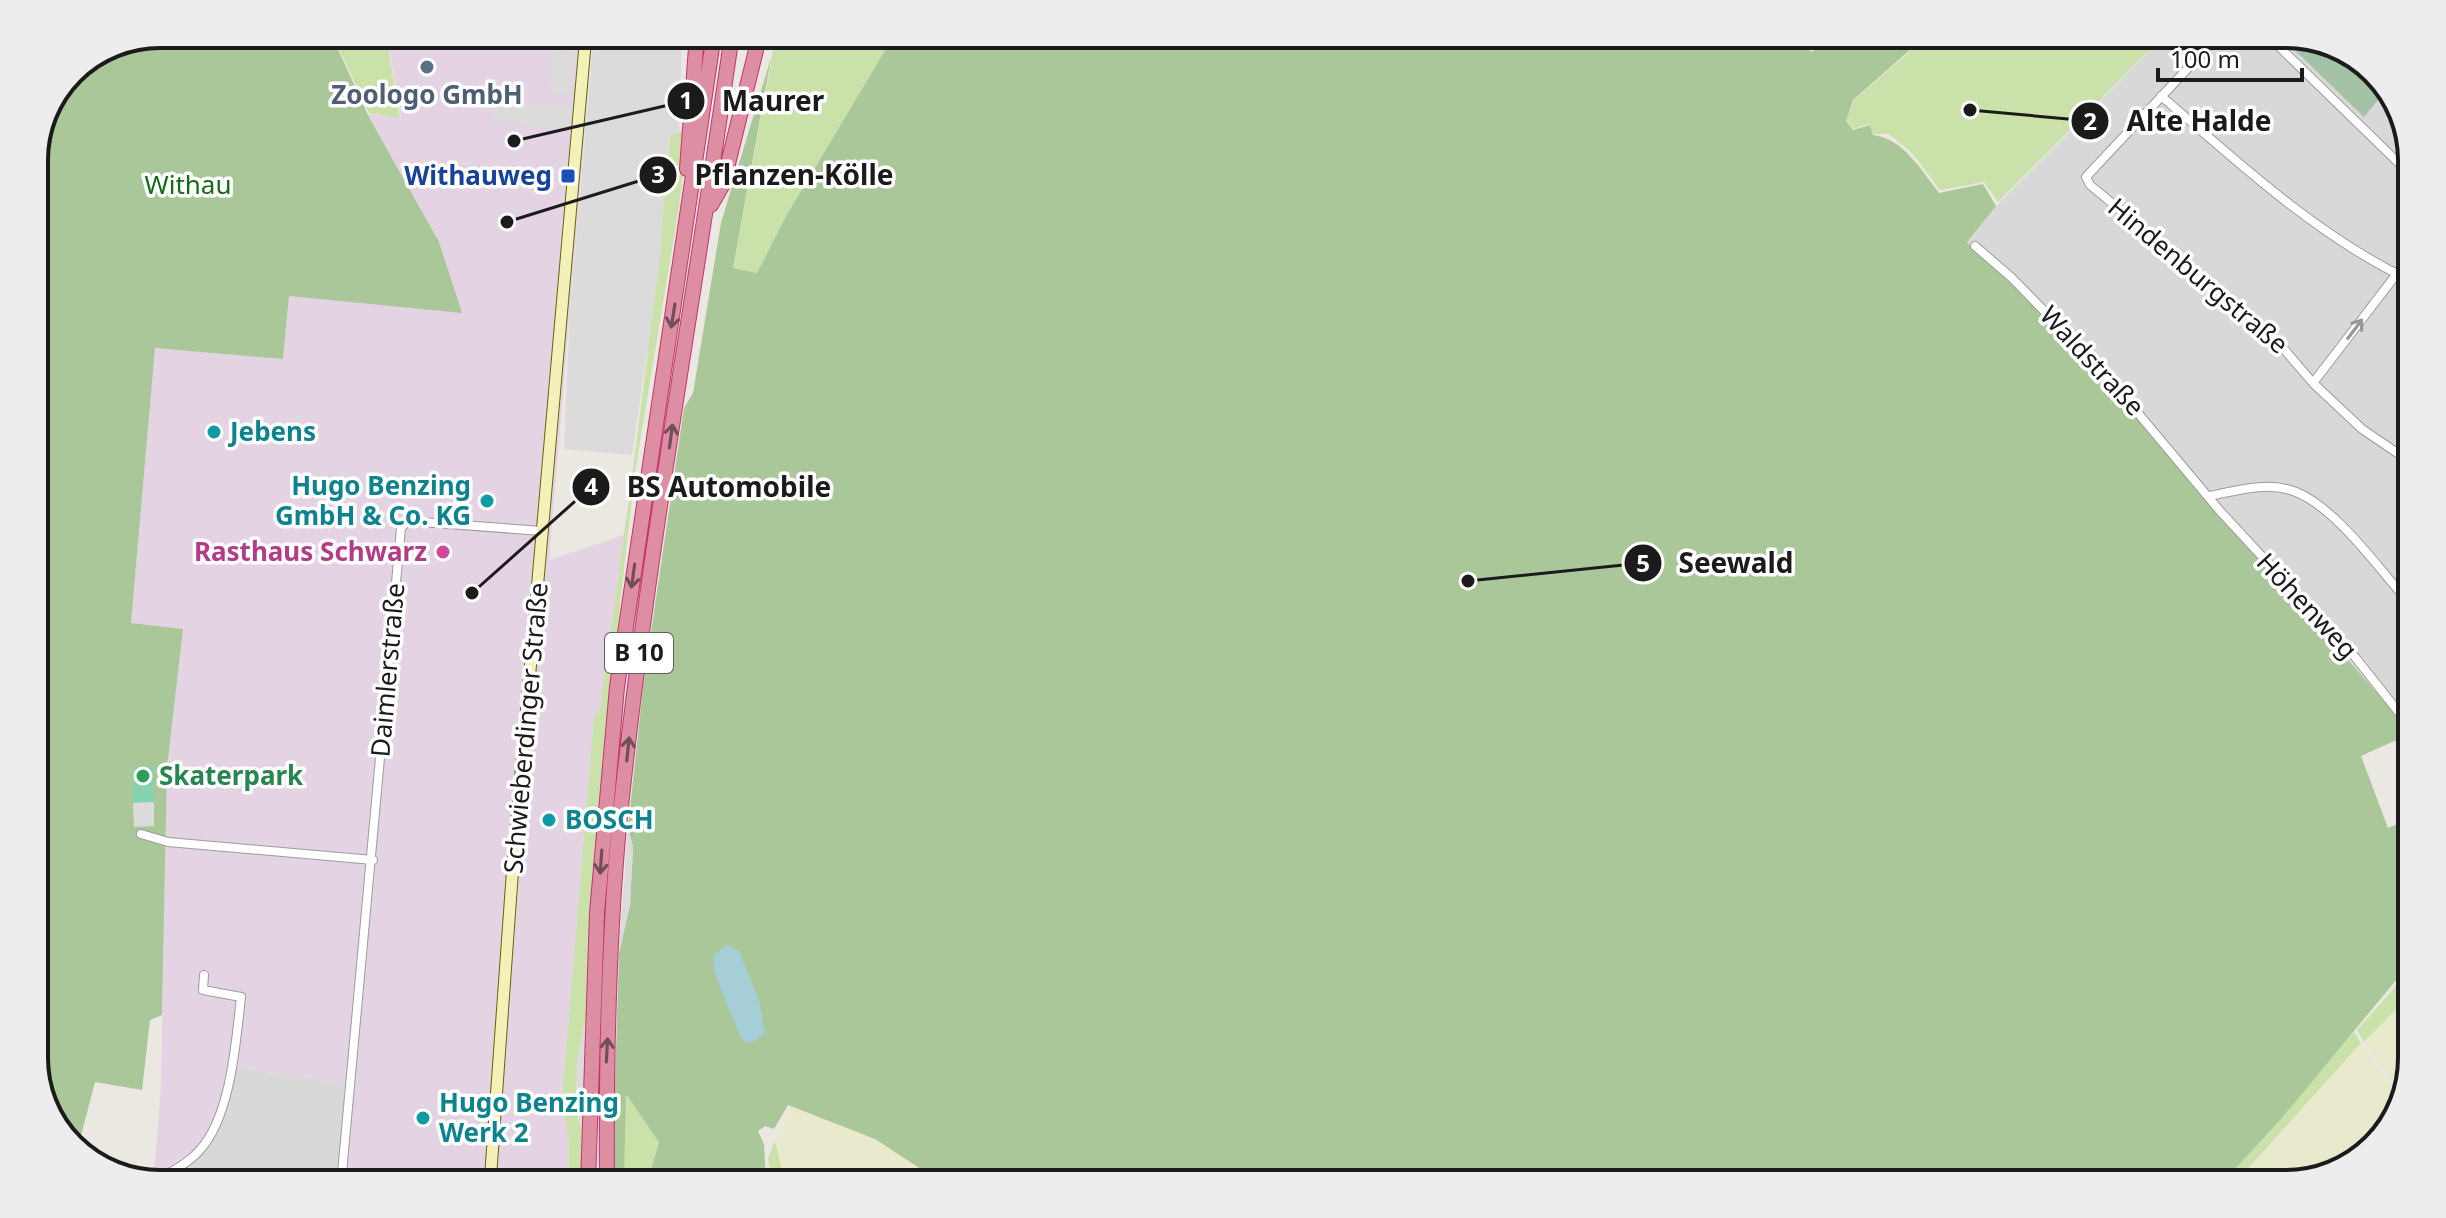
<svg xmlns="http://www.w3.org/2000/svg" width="2446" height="1218" viewBox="0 0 2446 1218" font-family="'Noto Sans',sans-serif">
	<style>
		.residential { fill: #d9d8d8 }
		.industrial { fill: #e4d3e2 }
		.farmland { fill: #e9e9cd }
		.grass { fill: #cae2aa }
		.forest { fill: #aac799 }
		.cemetery { fill: #a4c2a6 }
		.pitch { fill: #85d4b0 }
		.parking { fill: #dbdbdb }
		.water { fill: #a5ced6 }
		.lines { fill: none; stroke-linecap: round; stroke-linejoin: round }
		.street-casing { stroke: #9c9c9c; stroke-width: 10 }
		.secondary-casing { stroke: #62650e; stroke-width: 13 }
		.highway-casing { stroke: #c43370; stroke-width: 16 }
		.street { stroke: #fff; stroke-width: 8 }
		.secondary { stroke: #f3f1b8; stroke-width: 11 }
		.highway { stroke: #dd8ea3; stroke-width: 14 }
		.oneway { stroke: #724f58 }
		.oneway2 { stroke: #989898 }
		.service-dot { fill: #5c6f8a; stroke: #fff; stroke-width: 3 }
		.transit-dot { fill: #1a4fb4; stroke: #fff; stroke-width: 3 }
		.culture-dot { fill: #0f9aa8; stroke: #fff; stroke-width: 3 }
		.hotel-dot { fill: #d1479c; stroke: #fff; stroke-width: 3 }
		.leisure-dot { fill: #2e9e5b; stroke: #fff; stroke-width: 3 }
		.labels { text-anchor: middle; stroke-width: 7; stroke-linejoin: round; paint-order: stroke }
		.shield { fill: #fff; stroke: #5f5f5f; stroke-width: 2 }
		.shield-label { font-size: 24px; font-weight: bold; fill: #1b1b1b }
		.service-label { font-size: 26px; font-weight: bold; fill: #4e5e75; stroke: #fff }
		.transit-label { font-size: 26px; font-weight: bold; fill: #164399; stroke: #fff; text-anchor: end }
		.park-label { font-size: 26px; fill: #146d15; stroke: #fff }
		.street-label { font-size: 26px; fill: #1b1b1b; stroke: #fff }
		.culture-label { font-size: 26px; font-weight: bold; fill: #0d838f; stroke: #fff; text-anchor: start }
		.hotel-label { font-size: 26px; font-weight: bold; fill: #b23c85; stroke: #fff; text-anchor: end }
		.leisure-label { font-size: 26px; font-weight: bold; fill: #27864d; stroke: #fff; text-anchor: start }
		.rim { fill: none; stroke: #1b1b1b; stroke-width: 4 }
		.leader { fill: none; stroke: #1b1b1b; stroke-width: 3 }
		.callout-dot { fill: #1b1b1b; stroke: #fff; stroke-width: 3 }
		.mark-label { font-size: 24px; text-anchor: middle; font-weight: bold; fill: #fff }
		.callout-label { font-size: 28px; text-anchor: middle; font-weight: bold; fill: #1b1b1b; stroke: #fff; stroke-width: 7; stroke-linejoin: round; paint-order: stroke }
	</style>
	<rect width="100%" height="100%" fill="#ebe7e1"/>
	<!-- residential -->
	<path class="residential" d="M 2167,34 L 2286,34 L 2341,47 L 2391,90 L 2412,152 L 2412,733 L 2060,331 L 1967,241 L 1996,206 Z
		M 234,1067 L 350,1084 L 341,1184 L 151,1182 L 207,1141 Z"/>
	<!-- industrial -->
	<path class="industrial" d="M 387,34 L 593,34 L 549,560 L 624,535 L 599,714 L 594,716 L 562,1098 L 569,1140 L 568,1184 L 341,1184 L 350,1084 L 235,1067 L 207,1141 L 154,1176 L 161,1085 L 167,768 L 183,629 L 131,623 L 155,347 L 283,359 L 289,296 L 461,312 L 439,242 L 368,114 L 401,117 Z"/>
	<!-- farmland -->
	<path class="farmland" d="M 2412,993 L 2412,1058 L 2403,1096 L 2364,1042 Z
		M 2361,1043 L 2402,1101 L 2399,1113 L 2356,1163 L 2286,1184 L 2234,1184 Z
		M 792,1107 L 875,1139 L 944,1184 L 785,1184 L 775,1141 Z"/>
	<!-- grass -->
	<path class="grass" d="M 332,34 L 386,34 L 400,118 L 369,113 Z
		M 776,34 L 895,34 L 786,216 L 757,273 L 733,268 Z
		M 1930,34 L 2166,34 L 1998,202 L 1984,182 L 1940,190 L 1912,153 L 1889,134 L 1873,134 L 1870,124 L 1853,129 L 1846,120 L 1854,100 Z
		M 684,130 L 687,141 L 679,207 L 635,472 L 607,720 L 592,893 L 586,1019 L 577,1060 L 576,1110 L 582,1132 L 581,1184 L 568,1184 L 569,1141 L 562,1098 L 594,716 L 599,713 C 626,521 654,329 670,136 Z
		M 2412,968 L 2412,993 L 2364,1042 L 2357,1030 Z
		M 2354,1032 L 2361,1043 L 2234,1184 L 2221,1184 Z
		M 626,1093 L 659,1142 L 647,1184 L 624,1184 Z
		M 775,1141 L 785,1184 L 772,1184 L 768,1158 Z"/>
	<!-- forest -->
	<path class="forest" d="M 160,34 L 331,34 L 368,115 L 439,242 L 462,313 L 289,296 L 283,359 L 155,348 L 131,623 L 183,629 L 167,768 L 162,1015 L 150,1020 L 142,1090 L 95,1082 L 78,1147 L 56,1128 L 34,1066 L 34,152 L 71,71 Z
		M 895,34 L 1795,34 L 1811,52 L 1845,34 L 1928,34 L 1853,100 L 1846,121 L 1853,130 L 1870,125 L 1873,135 C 1904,139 1921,170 1939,193 L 1983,184 L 1996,206 L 1967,242 L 2060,331 L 2412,733 L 2361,756 L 2388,828 L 2412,818 L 2412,961 L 2281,1119 L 2221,1184 L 944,1184 L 875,1139 L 788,1105 L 774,1129 L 765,1126 L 758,1131 L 764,1144 L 766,1184 L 647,1184 L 659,1142 L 626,1094 L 624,1184 L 612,1184 L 619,953 L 630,905 L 633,847 L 628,828 L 643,687 L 684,408 L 693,393 L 721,223 L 771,58 L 733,268 L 757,273 L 786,216 Z"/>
	<!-- cemetery -->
	<path class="cemetery" d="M 2278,34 L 2341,47 L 2388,88 L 2364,117 Z"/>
	<!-- pitch -->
	<path class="pitch" d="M 153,766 L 154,802 L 133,803 L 133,767 Z"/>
	<!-- parking -->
	<path class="parking" d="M 554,34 L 576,34 L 571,94 L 549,93 Z
		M 594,34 L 682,34 L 679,132 L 669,136 L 659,269 L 632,455 L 564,449 L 570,312 Z
		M 494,100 L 572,107 L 570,130 L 492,122 Z
		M 154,802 L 154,826 L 134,827 L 133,803 Z
		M 628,828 L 633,847 L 630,905 L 619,953 Z
		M 586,1019 L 582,1132 L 577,1110 L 577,1060 Z"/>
	<!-- water -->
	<path class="water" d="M 727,945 L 739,951 L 759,1000 L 765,1032 L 756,1041 L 746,1043 L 740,1036 L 716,977 L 713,956 Z"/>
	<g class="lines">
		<defs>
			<path id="street" d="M 2220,34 L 2086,177 L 2090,185 L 2271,334 L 2313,383 L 2362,429 L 2412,463
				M 2266,34 L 2412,176
				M 2161,96 C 2236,160 2308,228 2397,274
				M 1975,246 L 2012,278 L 2101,369 L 2220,511 L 2355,657 L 2412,729
				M 2313,383 L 2412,254
				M 2210,496 C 2238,490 2269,481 2296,492 C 2338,509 2381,572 2412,606
				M 141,834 L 168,842 L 373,860
				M 153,1182 C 169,1173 187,1164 199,1151 C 231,1117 236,1041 241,997 L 203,990 L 204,975
				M 341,1184 L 401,528 L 408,521 L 542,531"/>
			<path id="secondary" d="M 490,1184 L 513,864 L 586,34"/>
			<path id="highway" d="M 687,169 L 697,34
				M 711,205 L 723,184 L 760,34
				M 588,1184 L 597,913 L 617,687 L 714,34
				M 607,1184 C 606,1062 608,938 620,816 C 647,554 695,295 732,34"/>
		</defs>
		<!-- street casing -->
		<use href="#street" class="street-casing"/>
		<!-- secondary casing -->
		<use href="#secondary" class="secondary-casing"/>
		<!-- highway casing -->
		<use href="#highway" class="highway-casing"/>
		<!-- street -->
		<use href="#street" class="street"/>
		<!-- secondary -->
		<use href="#secondary" class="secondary"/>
		<!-- highway -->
		<use href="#highway" class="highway"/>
	</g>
	<!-- one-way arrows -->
	<defs><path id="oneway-shaft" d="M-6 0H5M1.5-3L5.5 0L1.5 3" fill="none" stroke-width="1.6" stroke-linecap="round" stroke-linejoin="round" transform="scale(2)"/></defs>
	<g class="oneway">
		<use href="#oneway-shaft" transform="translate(673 316) rotate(99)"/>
		<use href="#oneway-shaft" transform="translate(671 436) rotate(-82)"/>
		<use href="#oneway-shaft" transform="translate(633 576) rotate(98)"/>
		<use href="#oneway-shaft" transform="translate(628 749) rotate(-84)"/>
		<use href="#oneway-shaft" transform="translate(601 862) rotate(94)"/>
		<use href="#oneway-shaft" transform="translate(607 1050) rotate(-87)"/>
	</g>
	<use class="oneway2" href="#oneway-shaft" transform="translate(2355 329) rotate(-53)"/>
	<!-- markers -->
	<circle class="service-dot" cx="427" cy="67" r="8"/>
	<rect class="transit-dot" x="560" y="168" width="16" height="16" rx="4"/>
	<g class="culture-dot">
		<circle cx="214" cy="432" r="8"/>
		<circle cx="487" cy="501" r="8"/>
		<circle cx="549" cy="820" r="8"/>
		<circle cx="423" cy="1118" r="8"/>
	</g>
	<circle class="hotel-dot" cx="443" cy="552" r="8"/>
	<circle class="leisure-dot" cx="143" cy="776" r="8"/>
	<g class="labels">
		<!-- shield labels -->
		<rect class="shield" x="605" y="633" width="68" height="40" rx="6"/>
		<g class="shield-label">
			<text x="639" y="661">B 10</text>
		</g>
		<!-- service labels -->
		<g class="service-label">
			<text x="427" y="104">Zoologo GmbH</text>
		</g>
		<!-- transit labels -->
		<g class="transit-label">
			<text x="552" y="185">Withauweg</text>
		</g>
		<!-- park labels -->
		<g class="park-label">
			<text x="188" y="194">Withau</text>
		</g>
		<!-- street labels -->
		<g class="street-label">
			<text transform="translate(2198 276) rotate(40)" y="9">Hindenburgstraße</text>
			<text transform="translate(2092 361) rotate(47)" y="9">Waldstraße</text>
			<text transform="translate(2307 606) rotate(47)" y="9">Höhenweg</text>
			<text transform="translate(388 670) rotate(-85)" y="9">Daimlerstraße</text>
			<text transform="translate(526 728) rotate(-85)" y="9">Schwieberdinger Straße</text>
		</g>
		<!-- culture labels -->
		<g class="culture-label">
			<text x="230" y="441">Jebens</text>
			<text x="471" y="495" text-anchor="end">Hugo Benzing<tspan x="471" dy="30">GmbH &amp; Co. KG</tspan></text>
			<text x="565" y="829">BOSCH</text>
			<text x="439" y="1112">Hugo Benzing<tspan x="439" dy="30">Werk 2</tspan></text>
		</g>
		<!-- hotel labels -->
		<g class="hotel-label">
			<text x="427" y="561">Rasthaus Schwarz</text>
		</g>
		<!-- leisure labels -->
		<g class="leisure-label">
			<text x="159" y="785">Skaterpark</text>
		</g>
	</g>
	<!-- crop -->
	<path d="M0 0H2446V1218H0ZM160 48H2286A112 112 0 0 1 2398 160V1058A112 112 0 0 1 2286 1170H160A112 112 0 0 1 48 1058V160A112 112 0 0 1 160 48Z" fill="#ededed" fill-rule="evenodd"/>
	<path class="rim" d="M160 48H2286A112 112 0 0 1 2398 160V1058A112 112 0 0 1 2286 1170H160A112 112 0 0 1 48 1058V160A112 112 0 0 1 160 48Z"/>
	<!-- callouts -->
	<path class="leader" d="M514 141L686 101M1970 110L2090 121M507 222L658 175M472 593L591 487M1468 581L1643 563"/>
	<g class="callout-dot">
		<circle cx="514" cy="141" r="8"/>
		<circle cx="1970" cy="110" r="8"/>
		<circle cx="507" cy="222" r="8"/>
		<circle cx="472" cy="593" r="8"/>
		<circle cx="1468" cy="581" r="8"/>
		<circle cx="686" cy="101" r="20"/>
		<circle cx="2090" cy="121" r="20"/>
		<circle cx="658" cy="175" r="20"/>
		<circle cx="591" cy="487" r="20"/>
		<circle cx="1643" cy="563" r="20"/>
	</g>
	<g class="mark-label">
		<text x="686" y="109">1</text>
		<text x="2090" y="130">2</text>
		<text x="658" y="183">3</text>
		<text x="591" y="495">4</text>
		<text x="1643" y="572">5</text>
	</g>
	<g class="callout-label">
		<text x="773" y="111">Maurer</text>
		<text x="2199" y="131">Alte Halde</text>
		<text x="794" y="185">Pflanzen-Kölle</text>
		<text x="729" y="497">BS Automobile</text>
		<text x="1736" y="573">Seewald</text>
	</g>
	<!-- scale -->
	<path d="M2158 68v12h144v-12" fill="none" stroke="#1b1b1b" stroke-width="4"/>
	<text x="2170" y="68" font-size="24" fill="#1b1b1b" stroke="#ffffff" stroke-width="6" paint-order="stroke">100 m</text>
</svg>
